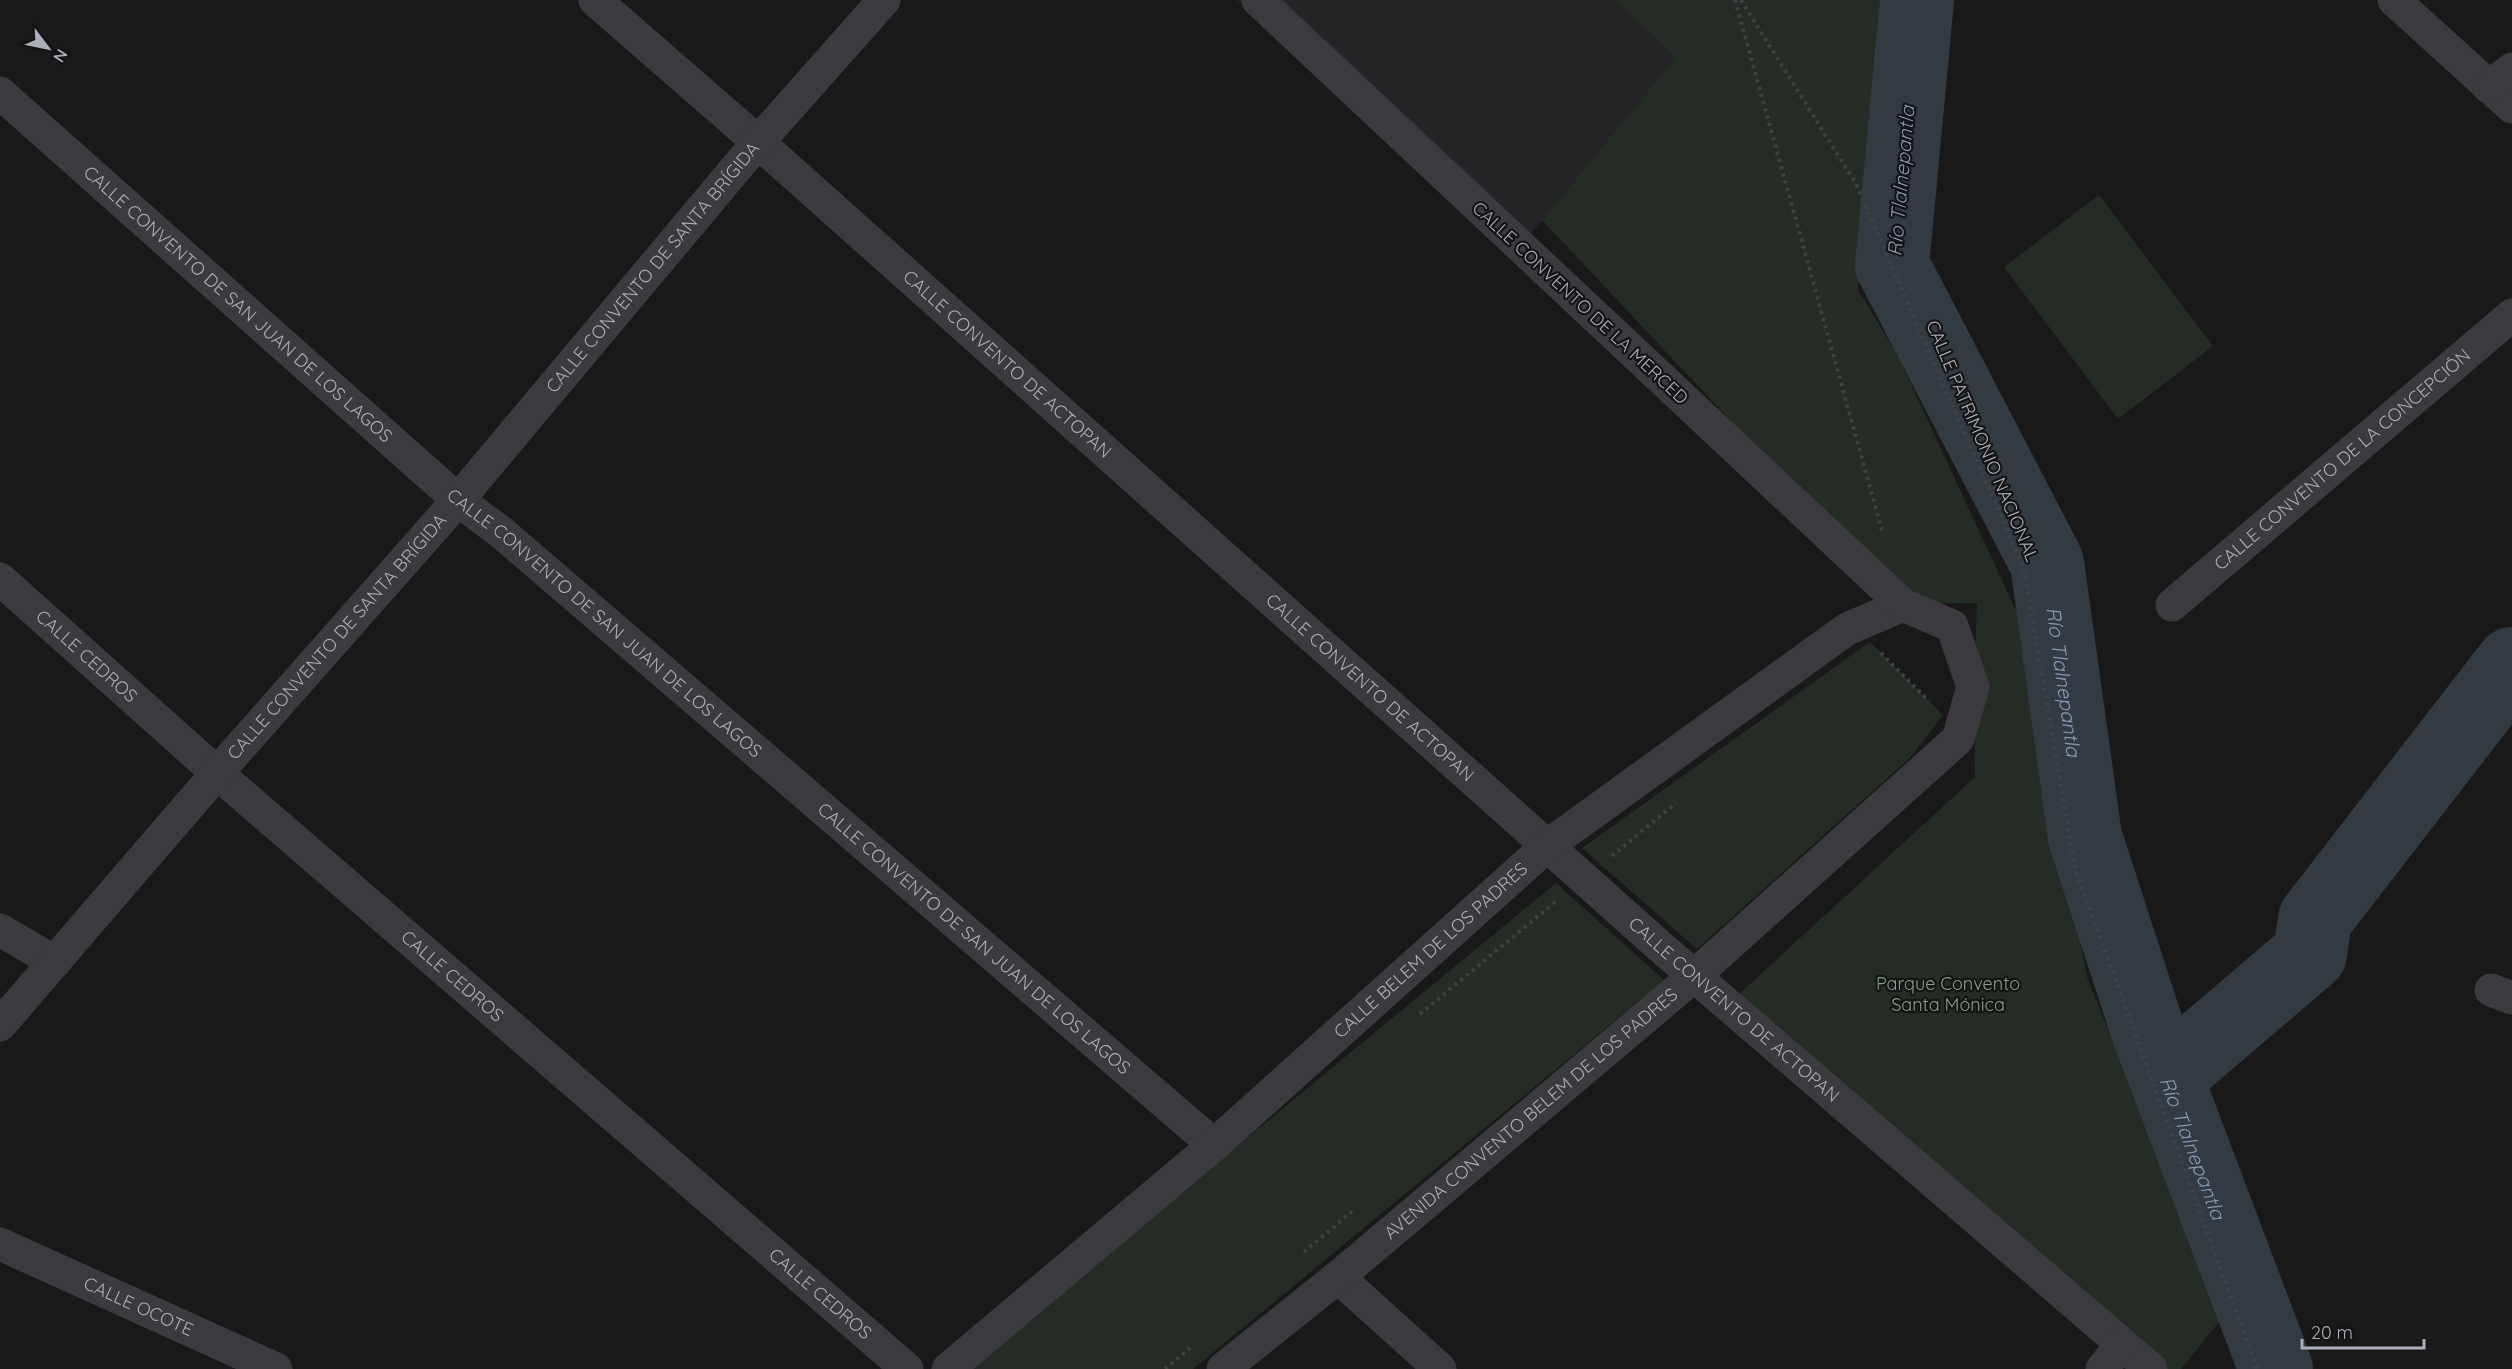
<svg xmlns="http://www.w3.org/2000/svg" width="2512" height="1369" viewBox="0 0 2512 1369" font-family="Quicksand,sans-serif">
	<style>
		.built { fill: #252527 }
		.green { fill: #252c26 }
		.lines { fill: none; stroke-linecap: round; stroke-linejoin: round }
		.river { stroke: #333b42; stroke-width: 74 }
		.path { stroke: #404146; stroke-width: 4; stroke-dasharray: 3 4.5; stroke-linecap: butt }
		.minor { stroke: #3a3a3f; stroke-width: 33 }
		.labels { text-anchor: middle; stroke-width: 4.5; stroke-linejoin: round; paint-order: stroke }
		.street-label { font-size: 18px; fill: #acafb9; stroke: #141415 }
		.park-label { font-size: 18px; fill: #85a189; stroke: #141415 }
		.water-label { font-size: 20px; font-style: italic; fill: #879bb0; stroke: #141415 }
	</style>
	<rect width="100%" height="100%" fill="#19191a"/>
	<!-- built -->
	<path class="built" d="M 1237,0 L 1615,0 L 1675,57 L 1515,253 Z"/>
	<!-- green -->
	<path class="green" d="M 1615,0 L 1880,0 L 1858,290 L 1897,354 L 2019,617 L 2087,977 L 2223,1317 L 2181,1369 L 2165,1369 L 1737,996 L 1975,777 L 1974,690 L 1977,603 L 1903,604 L 1542,220 L 1675,57 Z
		M 2099,195 L 2213,346 L 2118,419 L 2004,267 Z
		M 1870,642 L 1943,715 L 1911,757 L 1697,949 L 1582,848 Z
		M 1556,883 L 1664,980 L 1193,1369 L 967,1369 Z"/>
	<g class="lines">
		<!-- river -->
		<g class="river">
			<path id="s1" d="M 1917,0 L 1892,265 L 2047,563 L 2085,837 L 2147,1028 L 2276,1369"/>
			<path d="M 2166,1077 L 2310,954 L 2315,919 L 2512,664"/>
		</g>
		<!-- path -->
		<path class="path" d="M 1735,0 L 1882,531
			M 1741,0 L 1856,184 L 2024,569 L 2075,868 L 2257,1369
			M 1881,653 L 1929,701
			M 1612,856 L 1676,803
			M 1420,1014 L 1555,902
			M 1304,1252 L 1353,1211
			M 1165,1369 L 1190,1348"/>
		<!-- minor -->
		<g class="minor">
			<path id="s2" d="M 595,0 L 758,142 L 1664,950 L 2151,1369"/>
			<path d="M 2394,0 L 2512,107"/>
			<path d="M 2489,87 L 2512,69"/>
			<path id="s3" d="M 0,93 L 458,500 L 502,533 L 1214,1145"/>
			<path id="s4" d="M 0,579 L 217,773 L 907,1369"/>
			<path id="s5" d="M 2172,605 L 2512,315"/>
			<path d="M 0,930 L 55,962"/>
			<path d="M 2491,990 L 2512,998"/>
			<path id="s6" d="M 0,1025 L 217,773 L 458,500 L 758,142 L 884,0"/>
			<path id="s7" d="M 0,1244 L 276,1369"/>
			<path d="M 1338,1277 L 1440,1369"/>
			<path id="s8" d="M 948,1369 L 1214,1145 L 1547,846 L 1847,629 L 1903,605"/>
			<path id="s9" d="M 1223,1369 L 1338,1277 L 1694,976 L 1958,739 L 1973,687 L 1952,626 L 1903,605 L 1258,0"/>
			<path d="M 2102,1369 L 2122,1344"/>
		</g>
	</g>
	<g class="labels">
		<!-- street labels -->
		<g class="street-label">
			<text dy="6" stroke="none"><textPath href="#s6" startOffset="1000">CALLE CONVENTO DE SANTA BRÍGIDA</textPath></text>
			<text transform="translate(1580 303) rotate(43)" y="6">CALLE CONVENTO DE LA MERCED</text>
			<text dy="6" stroke="none"><textPath href="#s3" startOffset="318">CALLE CONVENTO DE SAN JUAN DE LOS LAGOS</textPath></text>
			<text dy="6" stroke="none"><textPath href="#s2" startOffset="550">CALLE CONVENTO DE ACTOPAN</textPath></text>
			<text transform="translate(1982 441) rotate(67)" y="6">CALLE PATRIMONIO NACIONAL</text>
			<text dy="6" stroke="none"><textPath href="#s5" startOffset="224">CALLE CONVENTO DE LA CONCEPCIÓN</textPath></text>
			<text dy="6" stroke="none"><textPath href="#s3" startOffset="804">CALLE CONVENTO DE SAN JUAN DE LOS LAGOS</textPath></text>
			<text dy="6" stroke="none"><textPath href="#s6" startOffset="514">CALLE CONVENTO DE SANTA BRÍGIDA</textPath></text>
			<text dy="6" stroke="none"><textPath href="#s4" startOffset="116">CALLE CEDROS</textPath></text>
			<text dy="6" stroke="none"><textPath href="#s2" startOffset="1036">CALLE CONVENTO DE ACTOPAN</textPath></text>
			<text dy="6" stroke="none"><textPath href="#s3" startOffset="1290">CALLE CONVENTO DE SAN JUAN DE LOS LAGOS</textPath></text>
			<text dy="6" stroke="none"><textPath href="#s8" startOffset="639">CALLE BELEM DE LOS PADRES</textPath></text>
			<text dy="6" stroke="none"><textPath href="#s4" startOffset="602">CALLE CEDROS</textPath></text>
			<text dy="6" stroke="none"><textPath href="#s2" startOffset="1522">CALLE CONVENTO DE ACTOPAN</textPath></text>
			<text dy="6" stroke="none"><textPath href="#s9" startOffset="400">AVENIDA CONVENTO BELEM DE LOS PADRES</textPath></text>
			<text dy="6" stroke="none"><textPath href="#s4" startOffset="1088">CALLE CEDROS</textPath></text>
			<text dy="6" stroke="none"><textPath href="#s7" startOffset="152">CALLE OCOTE</textPath></text>
		</g>
		<!-- park labels -->
		<g class="park-label">
			<text x="1948" y="990">Parque Convento<tspan x="1948" dy="21">Santa Mónica</tspan></text>
		</g>
		<!-- water labels -->
		<g class="water-label">
			<text transform="translate(1901 181) rotate(-85)" y="7">Río Tlalnepantla</text>
			<text dy="7" stroke="none"><textPath href="#s1" startOffset="722">Río Tlalnepantla</textPath></text>
			<text dy="7" stroke="none"><textPath href="#s1" startOffset="1208">Río Tlalnepantla</textPath></text>
		</g>
	</g>
	<!-- north arrow -->
	<g transform="translate(48 48) rotate(122)" stroke="#141415" stroke-width="4.5" paint-order="stroke">
	<path d="M0-4.5L10 22L0 15L-10 22Z" fill="#acafb9"/>
	<text y="-9" font-size="16" font-weight="bold" text-anchor="middle" fill="#acafb9">N</text>
	</g>
	<!-- scale -->
	<path d="M2302 1339v9h122v-9" fill="none" stroke="#acafb9" stroke-width="3"/>
	<text x="2311" y="1339" font-size="18" fill="#acafb9" stroke="#141415" stroke-width="4.5" paint-order="stroke">20 m</text>
</svg>
